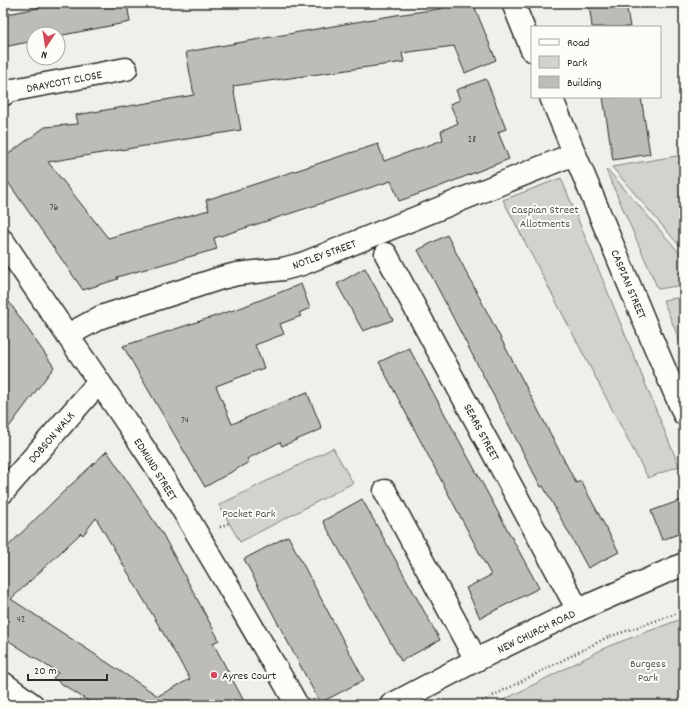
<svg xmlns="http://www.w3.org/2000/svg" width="687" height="708" viewBox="0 0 687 708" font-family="Dekko,sans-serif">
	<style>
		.green { fill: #d3d2cf; stroke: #7f7e7d }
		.building { fill: #bdbcb8; stroke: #2b2b2b; fill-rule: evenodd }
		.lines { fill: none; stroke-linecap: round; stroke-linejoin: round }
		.minor-casing { stroke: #2b2b2b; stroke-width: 25 }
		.major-casing { stroke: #2b2b2b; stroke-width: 25 }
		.path { stroke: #2b2b2b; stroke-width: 2.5; stroke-dasharray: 1 3; stroke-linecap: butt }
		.minor { stroke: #fdfcf7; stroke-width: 22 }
		.major { stroke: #fdfcf7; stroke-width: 22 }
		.poi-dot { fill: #d1495b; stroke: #fdfcf7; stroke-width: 1.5 }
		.labels { text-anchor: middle; stroke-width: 4; stroke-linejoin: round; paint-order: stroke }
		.number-label { font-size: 10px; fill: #504f4e }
		.street-label { font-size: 12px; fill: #2b2b2b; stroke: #fdfcf7 }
		.park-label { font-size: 12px; fill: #555554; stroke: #fdfcf7 }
		.poi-label { font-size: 12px; fill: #2b2b2b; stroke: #fdfcf7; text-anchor: start }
	</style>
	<rect width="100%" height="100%" fill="#f0efeb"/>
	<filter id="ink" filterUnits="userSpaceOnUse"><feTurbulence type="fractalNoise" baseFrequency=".025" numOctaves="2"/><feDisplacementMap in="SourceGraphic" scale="8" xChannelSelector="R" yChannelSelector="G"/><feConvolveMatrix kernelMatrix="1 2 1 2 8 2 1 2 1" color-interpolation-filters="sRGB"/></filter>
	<g filter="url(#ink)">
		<!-- green -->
		<path class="green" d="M 682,155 L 684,156 L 684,251 L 612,167 Z
			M 606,170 L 608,170 L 684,258 L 684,285 L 658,289 Z
			M 561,178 L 679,466 L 648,478 L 503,200 Z
			M 684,297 L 684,352 L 663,300 Z
			M 333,448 L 353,483 L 240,542 L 219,505 Z
			M 684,618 L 684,705 L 494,705 L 609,646 Z"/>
		<!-- building -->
		<path class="building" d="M 62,3 L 127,3 L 130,22 L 58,36 L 58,34 L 34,34 L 34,41 L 3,47 L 3,15 Z
			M 453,3 L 473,3 L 496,60 L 465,73 L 454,46 L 402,53 L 404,62 L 233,86 L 241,130 L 48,162 L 108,238 L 209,210 L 206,200 L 378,144 L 384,161 L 443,140 L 441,131 L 458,123 L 450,104 L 460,100 L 456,90 L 486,79 L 506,129 L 498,132 L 509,159 L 436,188 L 399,201 L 391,181 L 214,238 L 217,249 L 117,277 L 118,279 L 83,290 L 3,175 L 3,158 L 45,127 L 78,124 L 76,115 L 194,95 L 186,52 L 396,15 L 439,9 Z
			M 589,3 L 626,3 L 630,27 L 592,27 Z
			M 603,97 L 641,97 L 650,154 L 613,160 Z
			M 447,235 L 576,483 L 581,481 L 619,552 L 588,568 L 543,486 L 541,487 L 418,250 Z
			M 365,268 L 393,320 L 363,331 L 337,284 Z
			M 301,284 L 310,308 L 299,313 L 301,316 L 280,324 L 284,334 L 255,345 L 264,368 L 216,386 L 232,424 L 307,392 L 322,429 L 282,446 L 280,442 L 247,459 L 249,462 L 205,487 L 153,398 L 123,346 L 240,308 Z
			M 3,293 L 54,367 L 3,435 Z
			M 409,348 L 539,588 L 480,618 L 466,588 L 491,575 L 379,362 Z
			M 107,451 L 162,533 L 219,640 L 213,643 L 246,705 L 94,705 L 53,678 L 58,673 L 3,637 L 3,551 L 57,498 ZM 96,518 L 190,679 L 158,696 L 11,599 L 81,533 L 83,535 Z
			M 362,499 L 440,640 L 401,661 L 323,521 Z
			M 684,499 L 684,532 L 662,540 L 651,511 Z
			M 288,536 L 364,680 L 320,703 L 244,559 Z"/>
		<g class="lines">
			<defs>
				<path id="minor" d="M 513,3 L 532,50
					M 3,95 L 8,91 L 126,69
					M 551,97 L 653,342 L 684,414
					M 3,241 C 51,312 100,382 147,453 C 172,490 194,529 217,567 C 244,613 271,658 297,705
					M 386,254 L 578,610
					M 68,335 L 101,317 L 221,278 L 237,274 L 283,269 L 302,264 L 574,154
					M 385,491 L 476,660
					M 3,492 L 99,382"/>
				<path id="major" d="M 3,683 L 33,705
					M 391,705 L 476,660 L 578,610 L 684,564"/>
			</defs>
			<!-- minor casing -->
			<use href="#minor" class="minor-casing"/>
			<!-- major casing -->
			<use href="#major" class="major-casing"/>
			<!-- path -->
			<path class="path" d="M 220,527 L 229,523
				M 475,705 L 606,638 L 684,611"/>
			<!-- minor -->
			<use href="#minor" class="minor"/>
			<!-- major -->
			<use href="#major" class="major"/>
		</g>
	</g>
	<!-- markers -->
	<circle class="poi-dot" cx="214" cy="675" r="4"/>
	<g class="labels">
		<!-- number labels -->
		<g class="number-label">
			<text x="472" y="142">28</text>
			<text x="54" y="210">76</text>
			<text x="185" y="423">74</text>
			<text x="21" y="622">42</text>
		</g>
		<!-- street labels -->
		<g class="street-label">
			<text transform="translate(64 81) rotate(-11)" y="4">DRAYCOTT CLOSE</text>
			<text transform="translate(324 254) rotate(-20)" y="4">NOTLEY STREET</text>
			<text transform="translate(629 284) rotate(67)" y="4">CASPIAN STREET</text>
			<text transform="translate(482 432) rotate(62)" y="4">SEARS STREET</text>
			<text transform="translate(51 437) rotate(-49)" y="4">DOBSON WALK</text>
			<text transform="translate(156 469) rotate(58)" y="4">EDMUND STREET</text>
			<text transform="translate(536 631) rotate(-26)" y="4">NEW CHURCH ROAD</text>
		</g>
		<!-- park labels -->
		<g class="park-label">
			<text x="545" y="213">Caspian Street<tspan x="545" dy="14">Allotments</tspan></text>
			<text x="249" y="517">Pocket Park</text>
			<text x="648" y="667">Burgess<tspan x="648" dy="14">Park</tspan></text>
		</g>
		<!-- poi labels -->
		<g class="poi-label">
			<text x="222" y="679">Ayres Court</text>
		</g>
	</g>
	<!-- margin -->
	<rect width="687" height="708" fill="none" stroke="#fdfcf7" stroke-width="16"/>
	<rect x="8" y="8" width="671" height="692" fill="none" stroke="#2b2b2b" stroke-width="1.5" filter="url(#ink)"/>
	<!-- legend -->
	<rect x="531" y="26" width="130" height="72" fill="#fdfcf7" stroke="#a9a8a5"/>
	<rect x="539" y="39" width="20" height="6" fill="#fdfcf7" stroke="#a9a8a5"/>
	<text x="567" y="46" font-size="12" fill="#2b2b2b">Road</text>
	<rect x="539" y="56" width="20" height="12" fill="#d3d2cf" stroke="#a9a8a5"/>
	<text x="567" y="66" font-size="12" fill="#2b2b2b">Park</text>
	<rect x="539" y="76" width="20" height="12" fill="#bdbcb8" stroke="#a9a8a5"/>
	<text x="567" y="86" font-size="12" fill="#2b2b2b">Building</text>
	<!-- north arrow -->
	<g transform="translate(46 46) rotate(192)"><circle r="19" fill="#fdfcf7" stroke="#a9a8a5"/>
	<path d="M0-3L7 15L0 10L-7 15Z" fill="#d1495b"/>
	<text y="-6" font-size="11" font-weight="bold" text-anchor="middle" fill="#2b2b2b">N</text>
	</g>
	<!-- scale -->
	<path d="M28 674v6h79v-6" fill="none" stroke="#2b2b2b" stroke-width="2"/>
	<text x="34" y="674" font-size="12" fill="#2b2b2b" stroke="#fdfcf7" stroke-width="3" paint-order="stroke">20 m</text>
</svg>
